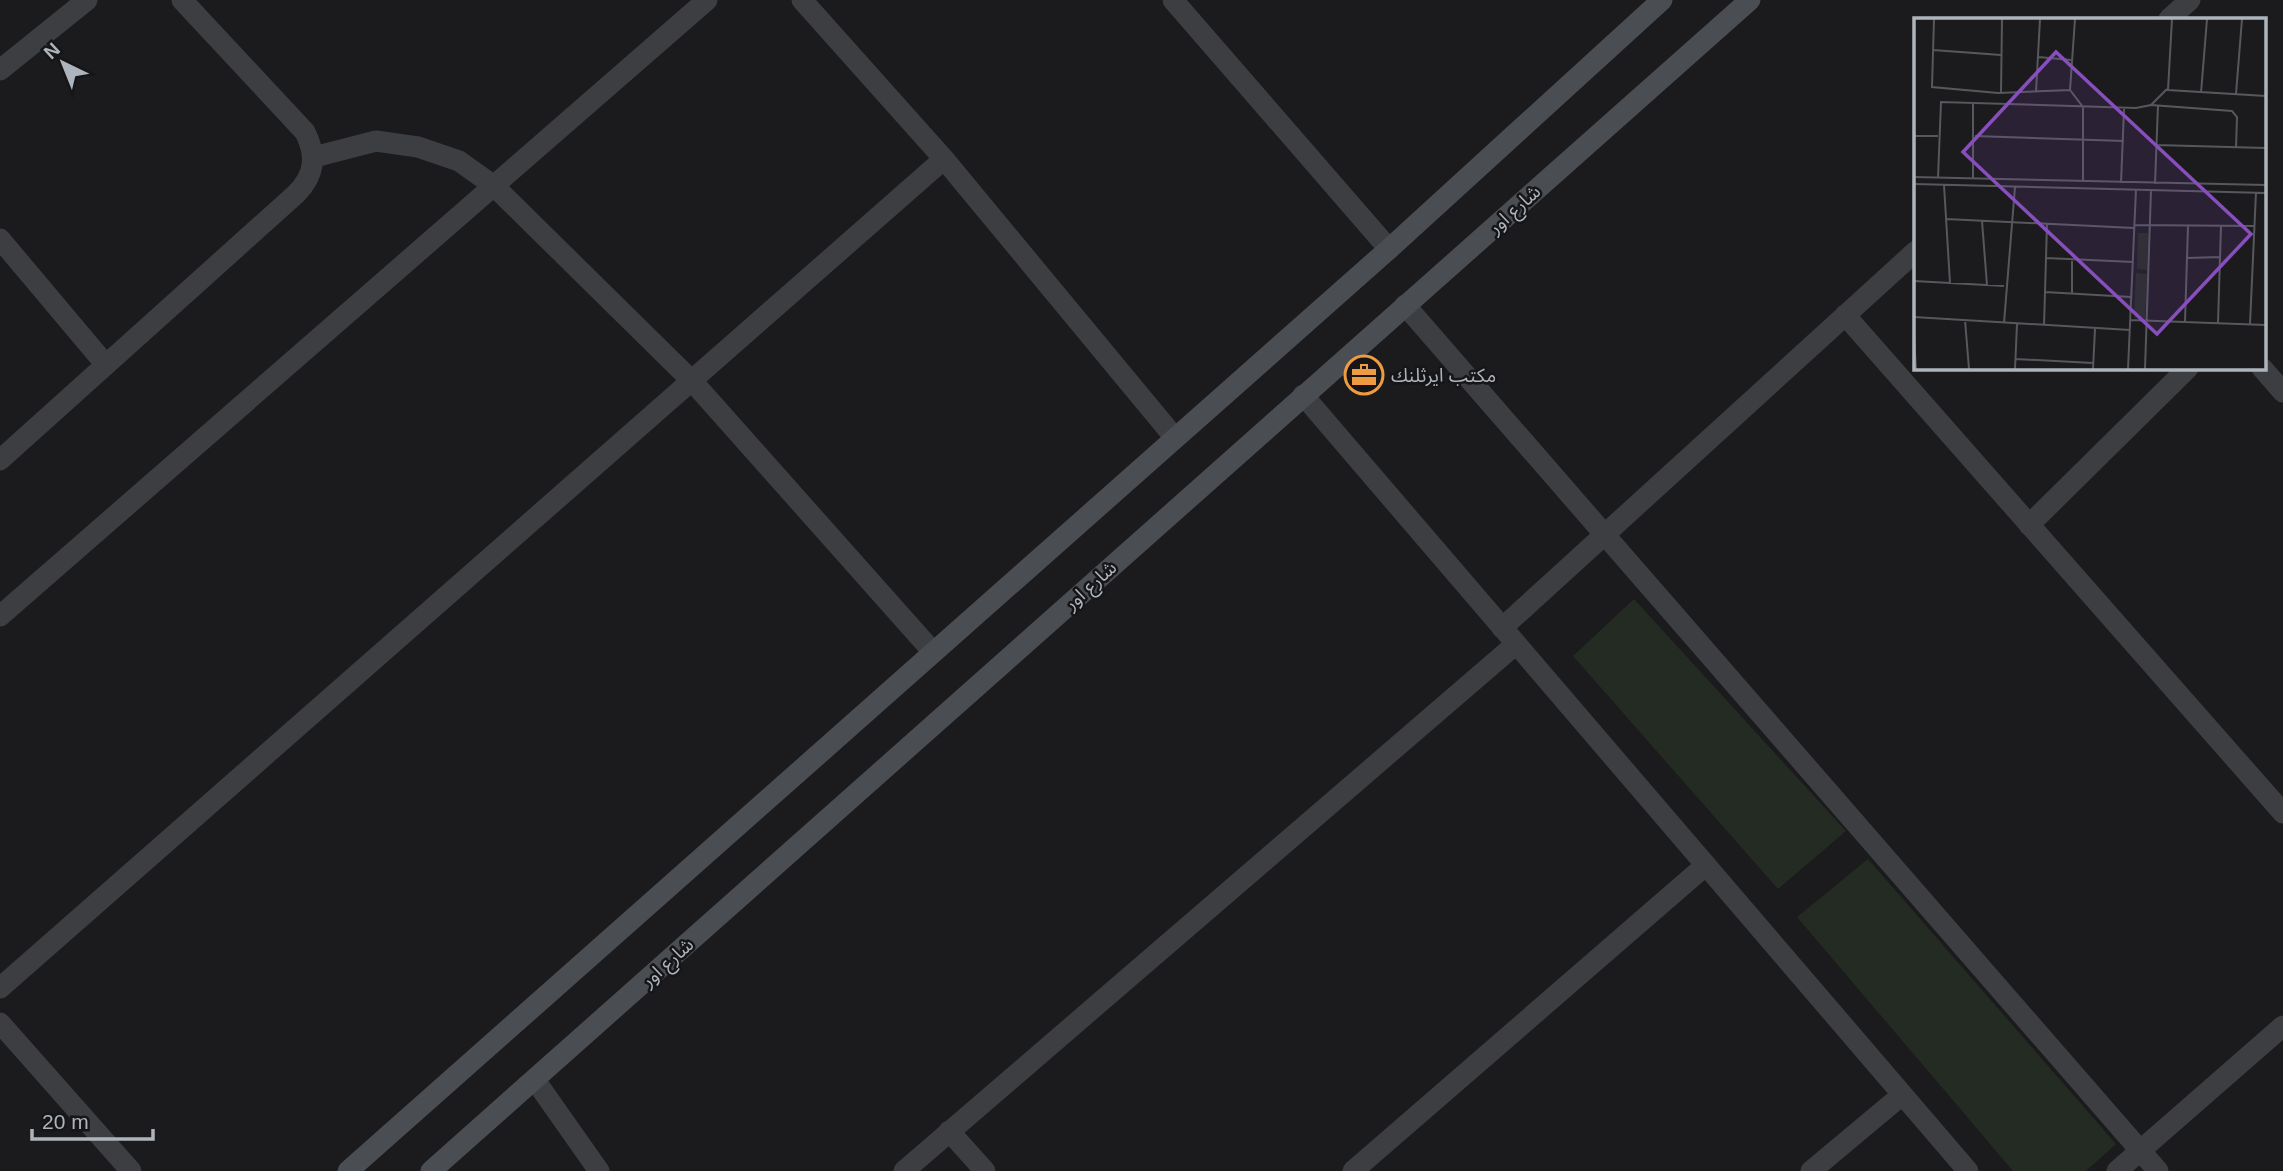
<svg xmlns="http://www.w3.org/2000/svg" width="2283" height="1171" viewBox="0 0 2283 1171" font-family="Arial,'Noto Sans Arabic',sans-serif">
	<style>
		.green { fill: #232b23 }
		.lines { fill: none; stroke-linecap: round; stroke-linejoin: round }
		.street { stroke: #3c3e42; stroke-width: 21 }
		.secondary { stroke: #4a4d52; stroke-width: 21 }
		.labels { text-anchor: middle; stroke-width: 5; stroke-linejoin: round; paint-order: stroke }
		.street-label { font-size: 19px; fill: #aeb4bc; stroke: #161618 }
		.poi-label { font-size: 19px; fill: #aeb4bc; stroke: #161618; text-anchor: start }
		.inset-road { fill: none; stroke: #56585d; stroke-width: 2 }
		.view { fill: #884ebe; fill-opacity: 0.15; stroke: #884ebe; stroke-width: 3.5 }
		.inset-edge { fill: none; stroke: #aeb4bc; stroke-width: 3.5 }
	</style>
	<rect width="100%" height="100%" fill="#1b1b1d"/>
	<!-- green -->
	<path class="green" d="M 1634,599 L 1846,831 L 1778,889 L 1573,656 Z
		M 1868,859 L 2116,1144 L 2086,1171 L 2013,1171 L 1797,917 Z"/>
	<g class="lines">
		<!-- street -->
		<path class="street" d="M 802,0 L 944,159 L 1175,438
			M 1173,0 L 1389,249
			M 2169,19 L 2190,0
			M 0,70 L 87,0
			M 314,157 L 376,141 L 418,147 L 459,161 L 494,186 L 693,382 L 933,652
			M 0,239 L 106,365
			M 1405,305 L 2158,1171
			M 1845,315 L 2283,813
			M 2262,368 L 2283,392
			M 1303,395 L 1968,1171
			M 0,460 L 296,194 C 315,175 317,156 305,132 L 182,0
			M 2029,525 L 2188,368
			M 0,616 L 707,0
			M 1502,628 L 1916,251
			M 0,988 L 944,159
			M 0,1023 L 131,1171
			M 535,1080 L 599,1171
			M 949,1131 L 985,1171
			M 904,1171 L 1516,644
			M 1353,1171 L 1706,865
			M 1811,1171 L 1902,1095
			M 2117,1171 L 2283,1026"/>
		<!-- secondary -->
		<path class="secondary" d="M 348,1171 L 1389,249 L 1662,0
			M 431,1171 L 1750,0"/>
	</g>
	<!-- icons -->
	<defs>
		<symbol id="office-ring" viewBox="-11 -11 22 22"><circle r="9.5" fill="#161618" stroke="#ee9b42" stroke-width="1.5"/><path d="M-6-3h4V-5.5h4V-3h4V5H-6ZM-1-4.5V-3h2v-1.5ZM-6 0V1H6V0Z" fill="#ee9b42"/></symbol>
	</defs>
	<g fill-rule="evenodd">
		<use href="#office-ring" x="1342" y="353" width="44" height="44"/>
	</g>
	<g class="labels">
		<!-- street labels -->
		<g class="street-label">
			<text transform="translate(1514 209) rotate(-42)" y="7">شارع اور</text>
			<text transform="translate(1090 585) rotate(-42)" y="7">شارع اور</text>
			<text transform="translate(667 962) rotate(-42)" y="7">شارع اور</text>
		</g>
		<!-- poi labels -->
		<g class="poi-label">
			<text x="1391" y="382">مكتب ايرثلنك</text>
		</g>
	</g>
	<!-- overview -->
	<g transform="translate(1914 18)">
		<rect width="352" height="352" fill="#1b1b1d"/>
		<path d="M 224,215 L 234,215 L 233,252 L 223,251 ZM 222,255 L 233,256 L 231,300 L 220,300 Z" fill="#232b23"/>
		<path class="inset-road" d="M 20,1 L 18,69 L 84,75 L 156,72 L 161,1M 258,1 L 254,72 L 352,78M 19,32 L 87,37M 124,39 L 157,42M 156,72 L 169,89 L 169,164M 122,74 L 126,1M 87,75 L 88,1M 287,75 L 293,1M 322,76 L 328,1M 237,87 L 318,93 L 323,99 L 322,130M 0,118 L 24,118M 61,118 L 210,123M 242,127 L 352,130M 0,159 L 352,167M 24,160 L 27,84 L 222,90 L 237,87 L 253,71M 59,161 L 59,85M 207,165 L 210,91M 0,166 L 352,175M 241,166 L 244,87M 30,167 L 36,265M 32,201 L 220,210M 68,203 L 73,267M 220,207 L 340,208M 132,240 L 219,244M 273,240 L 306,239M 0,263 L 90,268M 131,274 L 217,279M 158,276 L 158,241M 0,299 L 216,312M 51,302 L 55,351M 216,302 L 352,307M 271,304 L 274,208M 90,305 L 101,169M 304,305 L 307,208M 336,306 L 342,174M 130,308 L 133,206M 0,317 L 2,351M 101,341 L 179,345M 101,351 L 103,306M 179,351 L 181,311M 214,351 L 222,171M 231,351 L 237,172"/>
		<path class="view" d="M 142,34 L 337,216 L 243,316 L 49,134 Z"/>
		<rect width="352" height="352" class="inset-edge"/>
	</g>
	<!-- north arrow -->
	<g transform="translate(63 63) rotate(317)" stroke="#161618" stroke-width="5" paint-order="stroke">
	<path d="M0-5L12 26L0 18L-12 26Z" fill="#aeb4bc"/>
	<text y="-10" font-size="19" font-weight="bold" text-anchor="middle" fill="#aeb4bc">N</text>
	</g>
	<!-- scale -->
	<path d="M32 1129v10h121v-10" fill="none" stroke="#aeb4bc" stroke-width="3.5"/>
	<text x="42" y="1129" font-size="21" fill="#aeb4bc" stroke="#161618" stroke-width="5" paint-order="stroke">20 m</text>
</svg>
